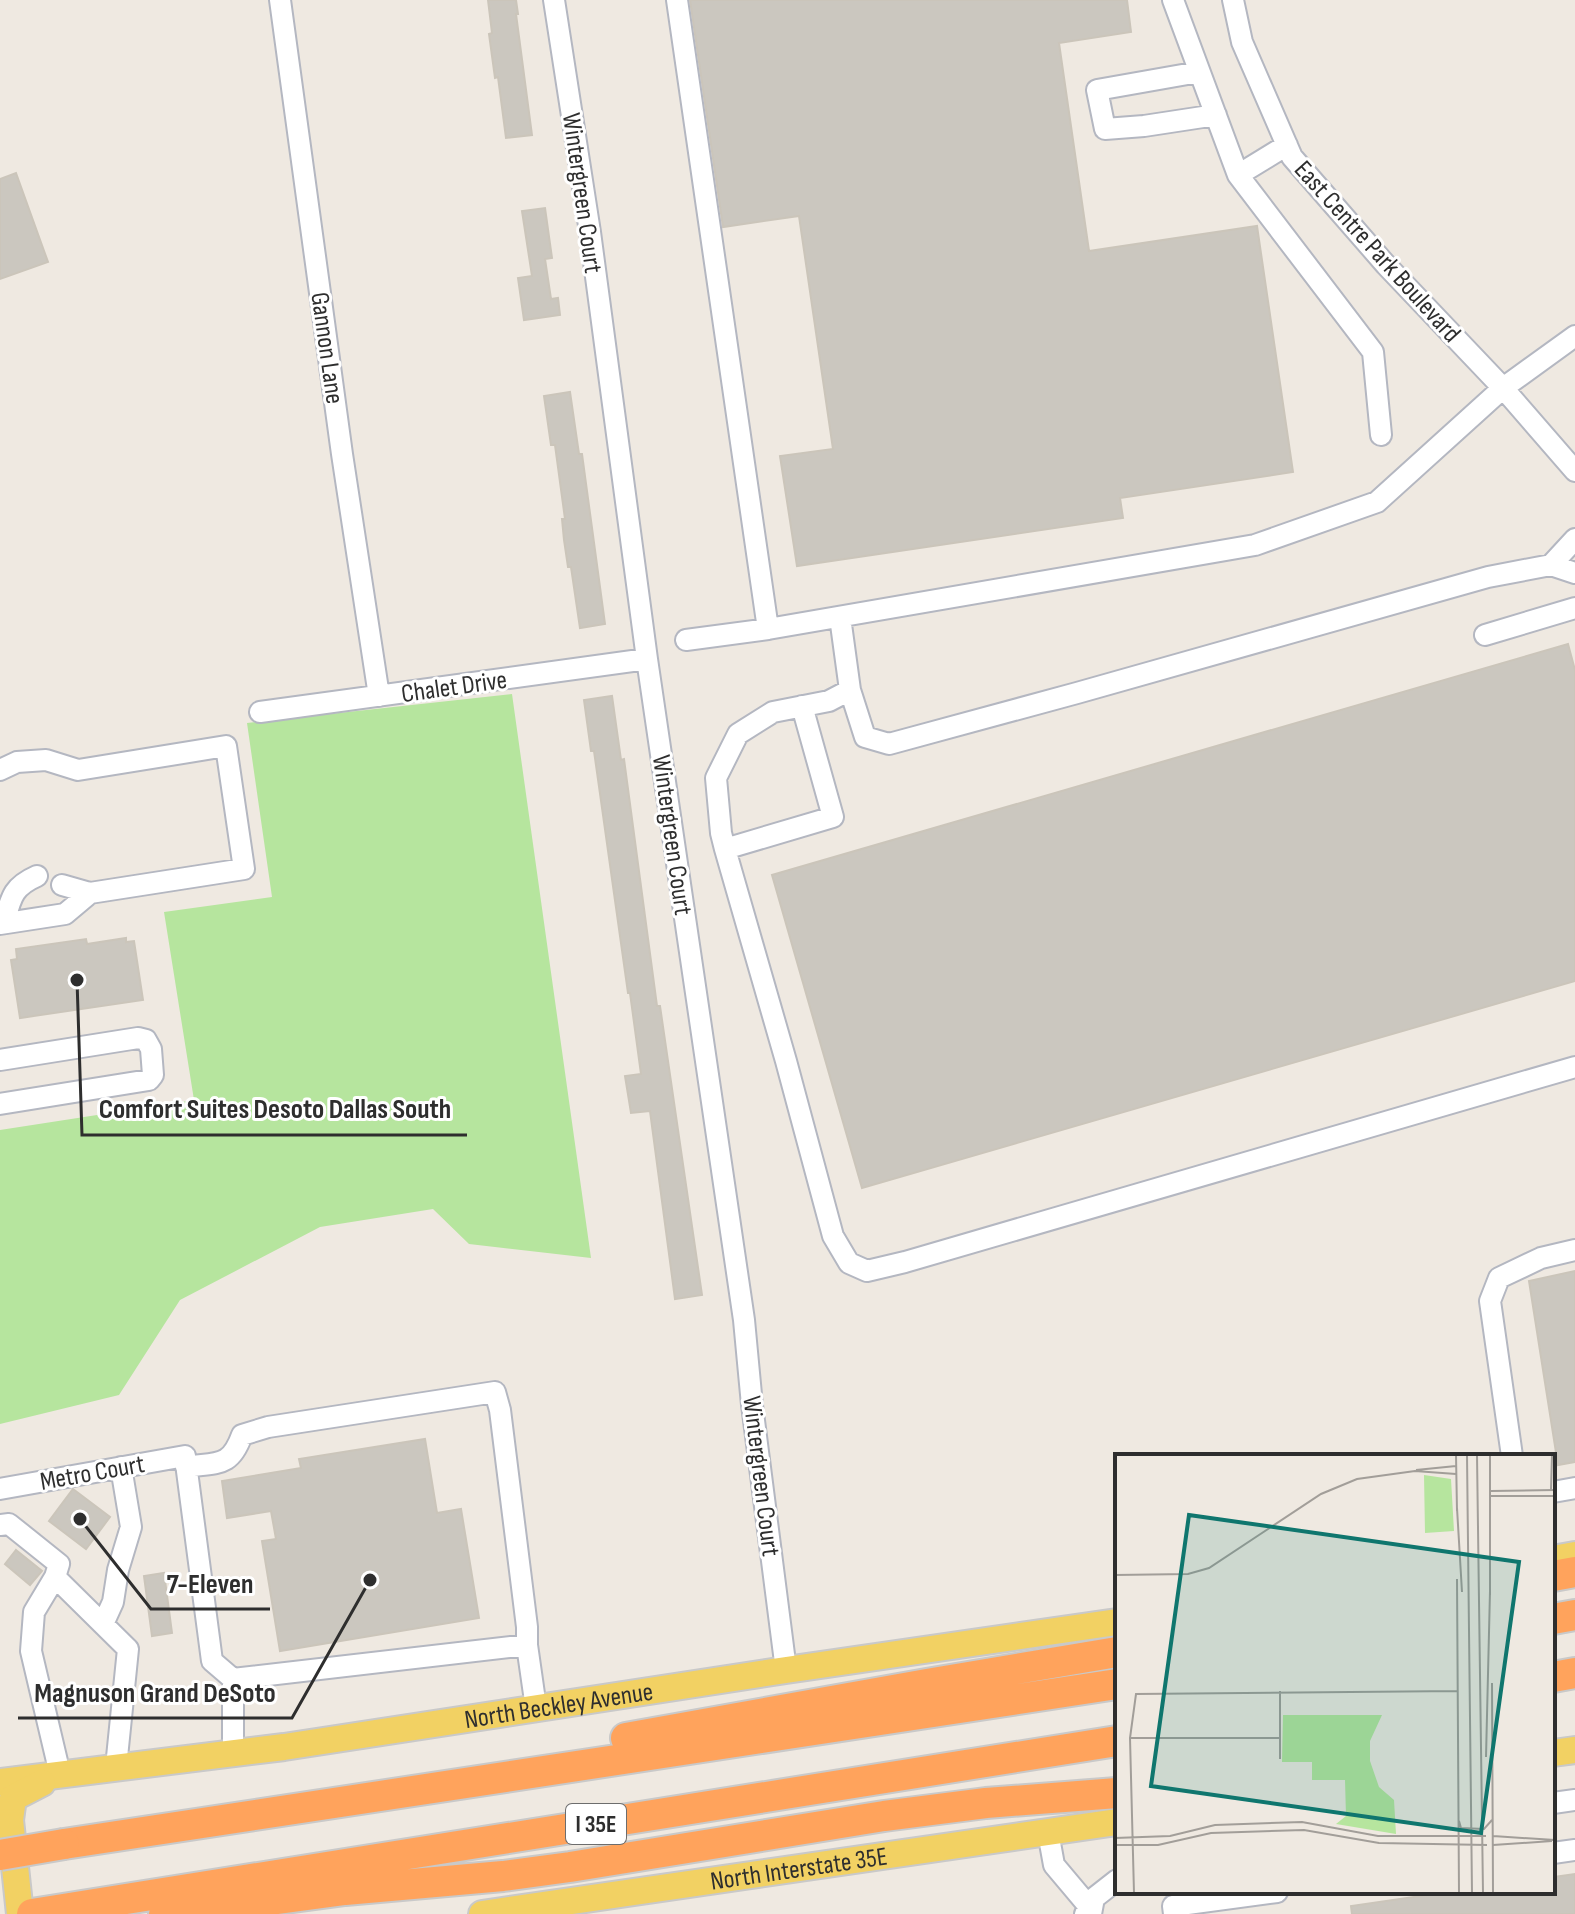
<svg xmlns="http://www.w3.org/2000/svg" width="1575" height="1914" viewBox="0 0 1575 1914" font-family="'Sofia Sans Condensed',sans-serif">
	<style>
		.green { fill: #b6e59e }
		.building { fill: #cbc7bf; stroke: #cbc5ba; stroke-width: 2 }
		.lines { fill: none; stroke-linecap: round; stroke-linejoin: round }
		.minor-casing { stroke: #b4b7c1; stroke-width: 24 }
		.major-casing { stroke: #c9c9c9; stroke-width: 30 }
		.highway-casing { stroke: #c9c9c9; stroke-width: 34 }
		.minor { stroke: #fff; stroke-width: 20 }
		.major { stroke: #f2d163; stroke-width: 26 }
		.highway { stroke: #ffa35c; stroke-width: 30 }
		.highway-bridge-casing { stroke: #c9c9c9; stroke-width: 34; stroke-linecap: butt }
		.highway-bridge { stroke: #ffa35c; stroke-width: 30 }
		.labels { text-anchor: middle; stroke-width: 6; stroke-linejoin: round; paint-order: stroke }
		.shield { fill: #fff; stroke: #6d6d6d; stroke-width: 2 }
		.shield-label { font-size: 24px; font-weight: bold; fill: #2e2e2e }
		.street-label { font-size: 26px; fill: #2e2e2e; stroke: #fff }
		.inset-road { fill: none; stroke: #a29e99; stroke-width: 2 }
		.view { fill: #0f766e; fill-opacity: 0.15; stroke: #0f766e; stroke-width: 4 }
		.inset-edge { fill: none; stroke: #2e2e2e; stroke-width: 4 }
		.leader { fill: none; stroke: #2e2e2e; stroke-width: 3 }
		.callout-dot { fill: #2e2e2e; stroke: #fff; stroke-width: 3 }
		.callout-label { font-size: 28px; text-anchor: middle; font-weight: bold; fill: #2e2e2e; stroke: #fff; stroke-width: 6; stroke-linejoin: round; paint-order: stroke }
	</style>
	<rect width="100%" height="100%" fill="#efe9e1"/>
	<!-- green -->
	<path class="green" d="M 512,694 L 591,1258 L 469,1244 L 433,1209 L 320,1227 L 180,1300 L 119,1395 L 0,1424 L 0,1130 L 194,1100 L 164,912 L 272,897 L 247,723 Z"/>
	<!-- building -->
	<path class="building" d="M 488,0 L 516,0 L 518,14 L 516,14 L 532,135 L 506,138 L 498,77 L 495,78 L 489,34 L 492,33 Z
		M 690,0 L 1127,0 L 1131,32 L 1059,43 L 1089,251 L 1257,226 L 1293,472 L 1120,498 L 1123,518 L 797,566 L 780,456 L 833,449 L 799,216 L 723,227 Z
		M 16,173 L 48,262 L 0,279 L 0,179 Z
		M 545,208 L 552,258 L 545,259 L 551,299 L 558,298 L 560,315 L 524,320 L 518,278 L 532,276 L 522,211 Z
		M 570,392 L 579,454 L 582,454 L 605,624 L 580,628 L 571,567 L 568,567 L 564,540 L 562,519 L 565,519 L 555,445 L 551,445 L 544,396 Z
		M 1568,644 L 1575,670 L 1575,981 L 862,1188 L 772,875 Z
		M 612,696 L 621,760 L 624,759 L 657,1006 L 660,1006 L 702,1295 L 675,1299 L 650,1111 L 631,1113 L 625,1076 L 641,1074 L 630,993 L 628,993 L 594,751 L 591,751 L 584,700 Z
		M 126,938 L 126,942 L 134,941 L 143,1000 L 20,1018 L 11,960 L 17,959 L 16,949 L 86,939 L 87,944 Z
		M 1575,1271 L 1575,1462 L 1558,1465 L 1529,1281 Z
		M 425,1439 L 437,1513 L 461,1509 L 479,1618 L 280,1651 L 262,1541 L 276,1539 L 271,1511 L 227,1518 L 222,1481 L 301,1468 L 299,1459 Z
		M 73,1489 L 110,1517 L 86,1549 L 49,1521 Z
		M 16,1550 L 42,1571 L 30,1585 L 5,1564 Z
		M 164,1573 L 172,1633 L 152,1636 L 144,1576 Z
		M 1575,1874 L 1575,1914 L 1352,1914 L 1351,1906 L 1448,1892 L 1553,1892 L 1553,1877 Z"/>
	<g class="lines">
		<defs>
			<path id="minor" d="M 280,0 L 342,454 L 379,696
				M 554,0 L 590,232 L 647,659 L 744,1320 L 752,1405 L 786,1670
				M 677,0 L 768,629
				M 1173,0 L 1238,175 L 1373,352 L 1381,435
				M 1233,0 L 1242,42 L 1292,157 L 1386,265 L 1503,388 L 1575,471
				M 1199,72 L 1097,90 L 1105,129 L 1144,126 L 1216,115
				M 1238,175 L 1287,145
				M 1551,565 L 1575,539
				M 840,617 L 850,690 L 865,737 L 889,744 L 1077,693 L 1488,577 L 1551,565 L 1575,573
				M 1485,635 L 1575,608
				M 686,640 L 768,629 L 1255,545 L 1377,502 L 1503,388 L 1575,336
				M 850,690 L 829,701 L 773,712 L 738,734 L 716,778 L 721,833 L 725,849 L 786,1061 L 833,1236 L 849,1263 L 867,1271 L 905,1262 L 1575,1067
				M 260,712 L 647,659
				M 0,770 L 17,762 L 46,760 L 78,770 L 226,746 L 244,869 L 90,893 L 65,914 L 0,924
				M 725,849 L 833,817 L 802,706
				M 62,885 L 90,893
				M 4,923 C 11,898 12,887 37,876
				M 0,1060 L 138,1038 L 146,1040 L 151,1049 L 153,1075 L 149,1080 L 0,1104
				M 1512,1456 L 1490,1301 L 1499,1278 L 1541,1258 L 1575,1250
				M 186,1467 C 218,1462 230,1468 242,1435 L 268,1427 L 495,1392 L 500,1410 L 527,1627 L 527,1645
				M 0,1489 L 185,1456 L 212,1661 L 233,1679
				M 1553,1492 L 1575,1488
				M 0,1525 L 9,1524 L 59,1564 L 55,1577 L 34,1612 L 31,1651 L 60,1774
				M 55,1577 L 128,1649 L 116,1767
				M 103,1624 L 113,1602 L 118,1570 L 131,1527 L 121,1467
				M 233,1754 L 233,1679 L 527,1645 L 536,1708
				M 1553,1803 L 1575,1800
				M 1048,1832 L 1054,1865 L 1091,1909 L 1085,1914
				M 1553,1853 L 1575,1850
				M 1091,1914 L 1094,1898 L 1117,1880
				M 1174,1914 L 1173,1906 L 1277,1892"/>
			<g id="major">
				<path d="M 1553,1559 L 1575,1555"/>
				<path d="M 1553,1753 L 1575,1750"/>
				<path id="s1" d="M 0,1782 L 284,1747 L 786,1670 L 1117,1622"/>
				<path d="M 20,1914 L 10,1820 L 13,1798 L 42,1783"/>
				<path id="s2" d="M 482,1914 L 1117,1822"/>
			</g>
			<path id="highway" d="M 1553,1576 L 1575,1572
				M 1553,1619 L 1575,1615
				M 1553,1677 L 1575,1673
				M 626,1738 L 927,1684 L 1117,1652
				M 64,1844 L 1117,1684
				M 32,1914 L 1117,1741
				M 164,1914 L 345,1890 L 503,1876 L 570,1867 L 884,1816 L 986,1803 L 1117,1793"/>
		</defs>
		<!-- minor casing -->
		<use href="#minor" class="minor-casing"/>
		<!-- major casing -->
		<use href="#major" class="major-casing"/>
		<!-- highway casing -->
		<use href="#highway" class="highway-casing"/>
		<!-- minor -->
		<use href="#minor" class="minor"/>
		<!-- major -->
		<use href="#major" class="major"/>
		<!-- highway -->
		<use href="#highway" class="highway"/>
		<defs>
			<path id="highway-bridge" d="M 0,1855 L 64,1844"/>
		</defs>
		<!-- highway-bridge casing -->
		<use href="#highway-bridge" class="highway-bridge-casing"/>
		<!-- highway-bridge -->
		<use href="#highway-bridge" class="highway-bridge"/>
	</g>
	<g class="labels">
		<!-- shield labels -->
		<rect class="shield" x="566" y="1804" width="60" height="40" rx="6"/>
		<g class="shield-label">
			<text x="596" y="1832">I 35E</text>
		</g>
		<!-- street labels -->
		<g class="street-label">
			<text transform="translate(583 193) rotate(82)" y="9">Wintergreen Court</text>
			<text transform="translate(1378 251) rotate(48)" y="9">East Centre Park Boulevard</text>
			<text transform="translate(328 348) rotate(82)" y="9">Gannon Lane</text>
			<text transform="translate(454 686) rotate(-8)" y="9">Chalet Drive</text>
			<text transform="translate(673 835) rotate(82)" y="9">Wintergreen Court</text>
			<text transform="translate(92 1472) rotate(-10)" y="9">Metro Court</text>
			<text transform="translate(762 1476) rotate(83)" y="9">Wintergreen Court</text>
			<text dy="9" stroke="none"><textPath href="#s1" startOffset="564">North Beckley Avenue</textPath></text>
			<text dy="9" stroke="none"><textPath href="#s2" startOffset="320">North Interstate 35E</textPath></text>
		</g>
	</g>
	<!-- overview -->
	<g transform="translate(1115 1454)">
		<rect width="440" height="440" fill="#efe9e1"/>
		<path d="M 309,21 L 336,25 L 339,77 L 310,79 ZM 168,261 L 267,261 L 255,287 L 255,307 L 264,333 L 279,346 L 281,380 L 221,370 L 231,362 L 230,326 L 197,326 L 197,308 L 167,308 Z" fill="#b6e59e"/>
		<path class="inset-road" d="M 341,1 L 342,57M 352,1 L 357,439M 362,1 L 368,439M 375,1 L 375,141M 301,16 L 341,12M 436,36 L 437,1M 376,37 L 440,36M 376,42 L 440,42M 342,54 L 347,138M 0,121 L 73,120 L 94,114 L 206,40 L 242,25 L 300,17 L 341,20M 342,125 L 344,439M 377,229 L 378,439M 15,284 L 165,284M 371,303 L 375,137M 165,305 L 165,237M 344,367 L 346,374 L 369,375 L 377,366M 378,382 L 440,386M 0,384 L 55,382 L 100,371 L 187,368 L 263,382 L 371,382M 440,386 L 440,243M 0,391 L 43,391 L 96,379 L 189,376 L 264,389 L 372,391M 378,391 L 437,387M 19,439 L 15,284 L 21,240 L 343,237"/>
		<path class="view" d="M 74,61 L 404,108 L 366,379 L 36,332 Z"/>
		<rect width="440" height="440" class="inset-edge"/>
	</g>
	<!-- callouts -->
	<path class="leader" d="M77 980L82 1135H467M80 1519L151 1609H270M370 1580L292 1718H18"/>
	<g class="callout-dot">
		<circle cx="77" cy="980" r="8"/>
		<circle cx="80" cy="1519" r="8"/>
		<circle cx="370" cy="1580" r="8"/>
	</g>
	<g class="callout-label">
		<text x="275" y="1118">Comfort Suites Desoto Dallas South</text>
		<text x="210" y="1593">7-Eleven</text>
		<text x="155" y="1702">Magnuson Grand DeSoto</text>
	</g>
</svg>
